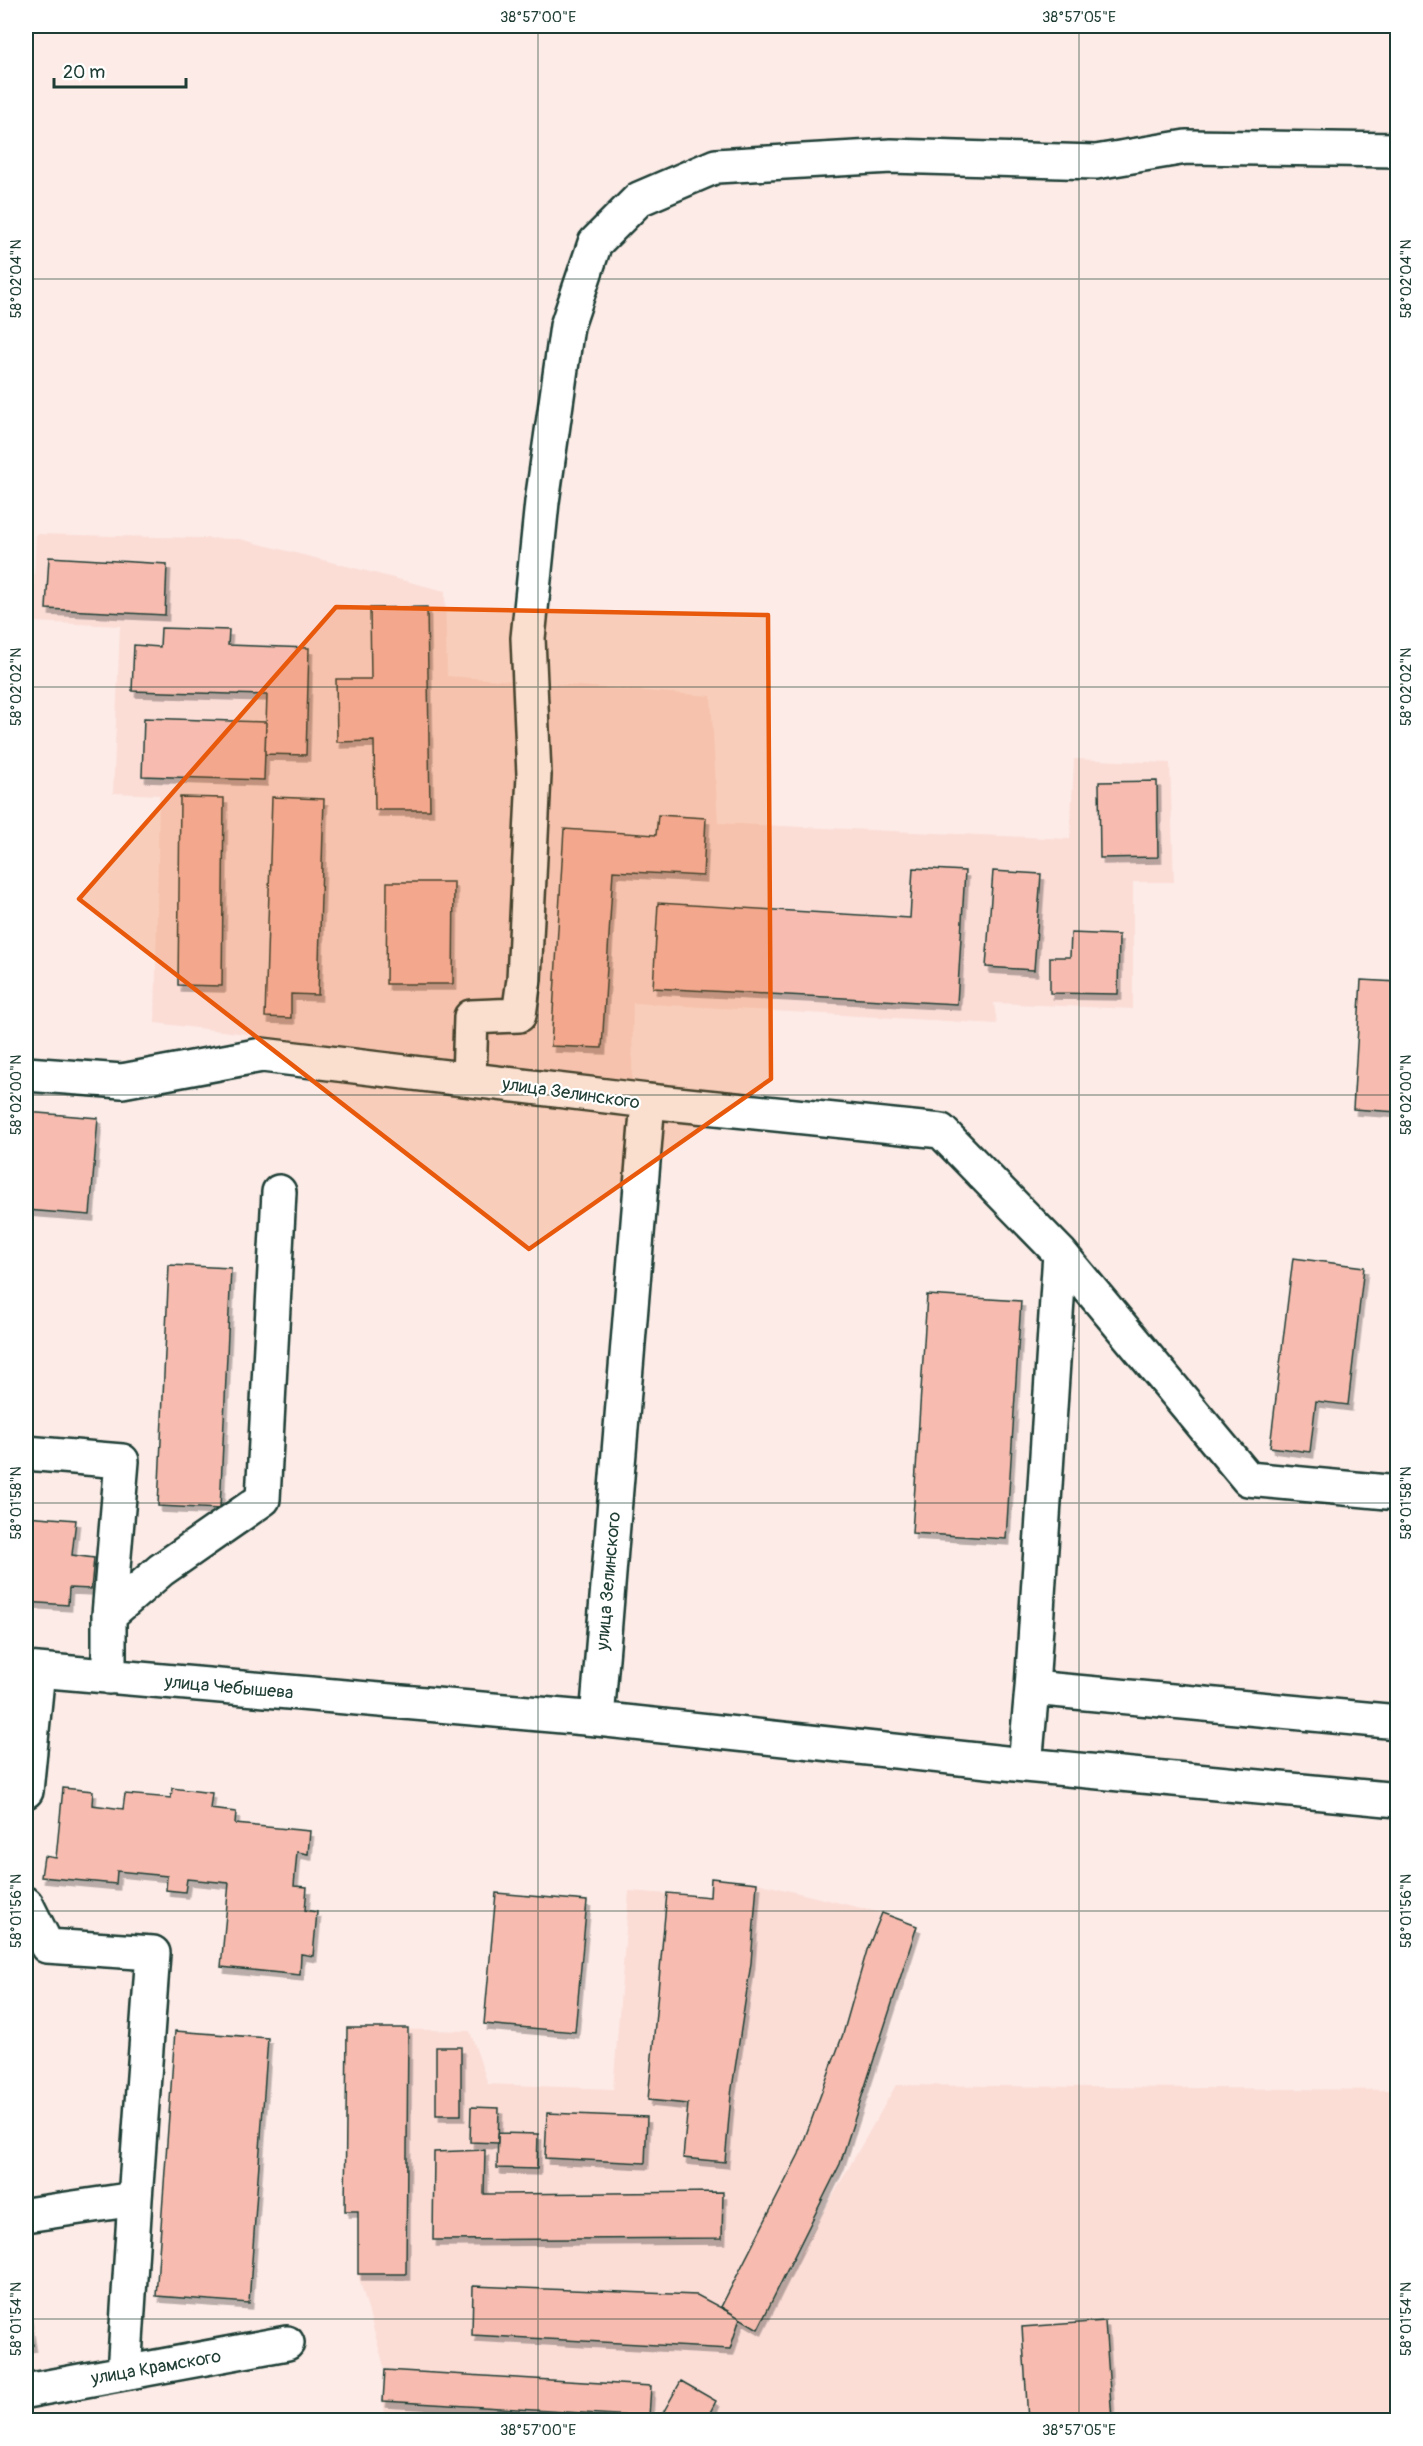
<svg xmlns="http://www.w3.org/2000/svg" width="1423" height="2446" viewBox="0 0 1423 2446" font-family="Pangolin,sans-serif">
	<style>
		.built { fill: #fbddd6 }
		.building { fill: #f7bcaf; stroke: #1f3d34; stroke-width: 1.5; filter: url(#shadow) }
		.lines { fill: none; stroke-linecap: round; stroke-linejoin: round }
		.minor-casing { stroke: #1f3d34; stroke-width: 38 }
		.minor { stroke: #fff; stroke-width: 33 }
		.marked { fill: #e8590c; fill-opacity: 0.2; stroke: #e8590c; stroke-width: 4.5; stroke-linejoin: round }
		.ticks { fill: none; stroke: #1f3d34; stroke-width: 1.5; stroke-opacity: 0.45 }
		.labels { text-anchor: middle; stroke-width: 4.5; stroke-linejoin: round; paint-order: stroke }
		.street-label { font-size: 18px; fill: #1f3d34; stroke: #fff }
		.neatline { fill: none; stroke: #1f3d34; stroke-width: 2 }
		.ticks-label { font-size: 15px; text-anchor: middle; fill: #1f3d34 }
	</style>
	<defs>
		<filter id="shadow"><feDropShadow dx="3.5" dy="6" stdDeviation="0" flood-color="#0004"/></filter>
	</defs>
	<rect width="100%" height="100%" fill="#fdebe7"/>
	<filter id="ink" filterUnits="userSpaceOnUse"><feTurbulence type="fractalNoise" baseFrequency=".0167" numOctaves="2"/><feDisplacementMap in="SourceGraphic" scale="12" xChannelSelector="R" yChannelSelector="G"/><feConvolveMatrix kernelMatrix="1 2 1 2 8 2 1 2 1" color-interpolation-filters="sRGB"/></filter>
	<g filter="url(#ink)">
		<!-- built -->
		<path class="built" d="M 36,534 L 240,539 L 445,591 L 447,676 L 711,696 L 718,823 L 1070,839 L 1074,759 L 1170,763 L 1174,882 L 1133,882 L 1133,1009 L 994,1003 L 997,1024 L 633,1003 L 632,1080 L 155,1023 L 159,795 L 113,793 L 120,626 L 32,622 Z
			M 711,1878 L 757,1883 L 882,1913 L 917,1926 L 840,2164 L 765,2314 L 896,2085 L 1397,2090 L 1397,2420 L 386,2420 L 383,2401 L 385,2370 L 358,2274 L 358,2211 L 345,2211 L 347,2028 L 470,2031 L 488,2084 L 613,2089 L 629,1891 L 709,1897 Z"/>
		<!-- building -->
		<path class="building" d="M 49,557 L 167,564 L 165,615 L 46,609 Z
			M 427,607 L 430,810 L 375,810 L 374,741 L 337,742 L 336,679 L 371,679 L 370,608 Z
			M 161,628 L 229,630 L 228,645 L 309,648 L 306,755 L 265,754 L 267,695 L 132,691 L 134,645 L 160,647 Z
			M 144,718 L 266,722 L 264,780 L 142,776 Z
			M 1157,781 L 1158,857 L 1100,858 L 1099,782 Z
			M 180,797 L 224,798 L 222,986 L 178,985 Z
			M 272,797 L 324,799 L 318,995 L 291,994 L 291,1018 L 265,1017 Z
			M 658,815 L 706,818 L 703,876 L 613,871 L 602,1048 L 551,1046 L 564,829 L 656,835 Z
			M 913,868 L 965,871 L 957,1004 L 653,988 L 658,903 L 910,918 Z
			M 993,871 L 1041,874 L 1034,970 L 986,967 Z
			M 387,882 L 454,882 L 453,984 L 386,984 Z
			M 1071,933 L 1119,935 L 1118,994 L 1050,993 L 1050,957 L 1070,957 Z
			M 1361,980 L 1398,982 L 1398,1112 L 1353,1109 Z
			M 26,1112 L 98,1118 L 90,1215 L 26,1210 Z
			M 1293,1258 L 1364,1267 L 1348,1405 L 1316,1401 L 1310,1452 L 1270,1447 Z
			M 169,1265 L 231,1268 L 220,1509 L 158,1506 Z
			M 927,1295 L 1021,1301 L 1006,1539 L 912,1533 Z
			M 26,1516 L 76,1520 L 72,1555 L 94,1558 L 91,1589 L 69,1588 L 68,1605 L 26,1602 Z
			M 63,1788 L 93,1791 L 92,1805 L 123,1809 L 125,1794 L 171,1798 L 172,1788 L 212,1793 L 210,1809 L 236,1812 L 235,1824 L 310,1831 L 308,1854 L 297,1852 L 294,1886 L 307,1887 L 305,1910 L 317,1912 L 313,1956 L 301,1954 L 300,1975 L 221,1967 L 229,1883 L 187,1879 L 185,1892 L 166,1890 L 167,1876 L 117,1871 L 116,1884 L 41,1877 L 44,1856 L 56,1858 Z
			M 711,1878 L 757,1883 L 751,1963 L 731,2095 L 725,2162 L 683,2158 L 688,2104 L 648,2100 L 667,1893 L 710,1897 Z
			M 496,1893 L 587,1901 L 575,2032 L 484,2024 Z
			M 882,1913 L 917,1926 L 840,2164 L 758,2329 L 721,2307 L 799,2154 L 843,2034 L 867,1950 Z
			M 347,2028 L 408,2028 L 406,2274 L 358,2274 L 358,2211 L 345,2211 Z
			M 175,2031 L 268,2038 L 249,2303 L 156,2296 Z
			M 436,2047 L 461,2047 L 461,2115 L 436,2115 Z
			M 471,2107 L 499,2108 L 498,2143 L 470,2142 Z
			M 547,2113 L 647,2117 L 645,2163 L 545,2158 Z
			M 498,2133 L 538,2134 L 537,2169 L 497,2168 Z
			M 485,2150 L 484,2194 L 723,2192 L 722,2238 L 433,2240 L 434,2152 Z
			M 473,2286 L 697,2295 L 740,2318 L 730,2349 L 472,2335 Z
			M 26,2302 L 33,2345 L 26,2346 Z
			M 1105,2321 L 1112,2420 L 1028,2420 L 1022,2327 Z
			M 385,2370 L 651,2386 L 649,2417 L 383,2401 Z
			M 681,2381 L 716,2401 L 706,2420 L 659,2420 Z"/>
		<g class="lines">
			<defs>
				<path id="minor" d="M 26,1074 L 122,1081 L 262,1055 L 648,1101 L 597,1719
					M 469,1079 L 471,1017 L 519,1015 L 524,979 L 534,775 L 528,638 L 542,502 L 567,326 L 595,243 L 639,199 L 716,166 L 891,156 L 1096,162 L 1186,147 L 1398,150
					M 648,1101 L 941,1131 L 1060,1253 L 1248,1479 L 1398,1493
					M 26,1453 L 122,1461 L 109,1615
					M 26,1669 L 597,1719 L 1025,1765 L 1398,1800
					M 109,1677 L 109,1615 L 161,1570 L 263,1499 L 279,1192
					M 1032,1688 L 1398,1722
					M 1025,1765 L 1032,1688 L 1060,1253
					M 26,1791 L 38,1670
					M 26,1904 L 47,1946 L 153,1953 L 135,2199
					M 26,2215 L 135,2199 L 124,2373
					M 26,2391 L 287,2343"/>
			</defs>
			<!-- minor casing -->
			<use href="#minor" class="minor-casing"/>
			<!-- minor -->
			<use href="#minor" class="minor"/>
		</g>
	</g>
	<!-- marked area -->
	<path class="marked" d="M 336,607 L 768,615 L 771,1079 L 529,1249 L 79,899 Z"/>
	<!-- ticks -->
	<path class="ticks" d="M 538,26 L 538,2420M 1079,26 L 1079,2420M 26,279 L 1398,279M 26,687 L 1398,687M 26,1095 L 1398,1095M 26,1503 L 1398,1503M 26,1911 L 1398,1911M 26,2319 L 1398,2319"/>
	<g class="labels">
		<!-- street labels -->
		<g class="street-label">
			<text transform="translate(571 1093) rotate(8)" y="6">улица Зелинского</text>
			<text transform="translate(608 1581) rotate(-85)" y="6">улица Зелинского</text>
			<text transform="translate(229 1687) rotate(5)" y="6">улица Чебышева</text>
			<text transform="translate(156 2367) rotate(-10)" y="6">улица Крамского</text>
		</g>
	</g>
	<!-- margin -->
	<rect width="1423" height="2446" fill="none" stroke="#fff" stroke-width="66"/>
	<!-- scale -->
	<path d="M54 78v9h132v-9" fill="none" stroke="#1f3d34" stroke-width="3"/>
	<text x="63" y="78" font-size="18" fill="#1f3d34" stroke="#ffffff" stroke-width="4.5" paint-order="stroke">20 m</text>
	<rect x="33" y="33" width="1357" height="2380" class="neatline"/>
	<g class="ticks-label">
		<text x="538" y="22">38°57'00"E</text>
		<text x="1079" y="22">38°57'05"E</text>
		<text transform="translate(16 279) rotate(-90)" y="5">58°02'04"N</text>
		<text transform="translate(1406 279) rotate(-90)" y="5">58°02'04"N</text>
		<text transform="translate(16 687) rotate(-90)" y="5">58°02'02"N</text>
		<text transform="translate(1406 687) rotate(-90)" y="5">58°02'02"N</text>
		<text transform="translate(16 1095) rotate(-90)" y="5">58°02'00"N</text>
		<text transform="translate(1406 1095) rotate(-90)" y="5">58°02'00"N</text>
		<text transform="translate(16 1503) rotate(-90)" y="5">58°01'58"N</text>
		<text transform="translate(1406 1503) rotate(-90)" y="5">58°01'58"N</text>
		<text transform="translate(16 1911) rotate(-90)" y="5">58°01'56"N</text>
		<text transform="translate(1406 1911) rotate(-90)" y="5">58°01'56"N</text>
		<text transform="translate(16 2319) rotate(-90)" y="5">58°01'54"N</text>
		<text transform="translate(1406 2319) rotate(-90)" y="5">58°01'54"N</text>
		<text x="538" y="2435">38°57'00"E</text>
		<text x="1079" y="2435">38°57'05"E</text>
	</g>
</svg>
